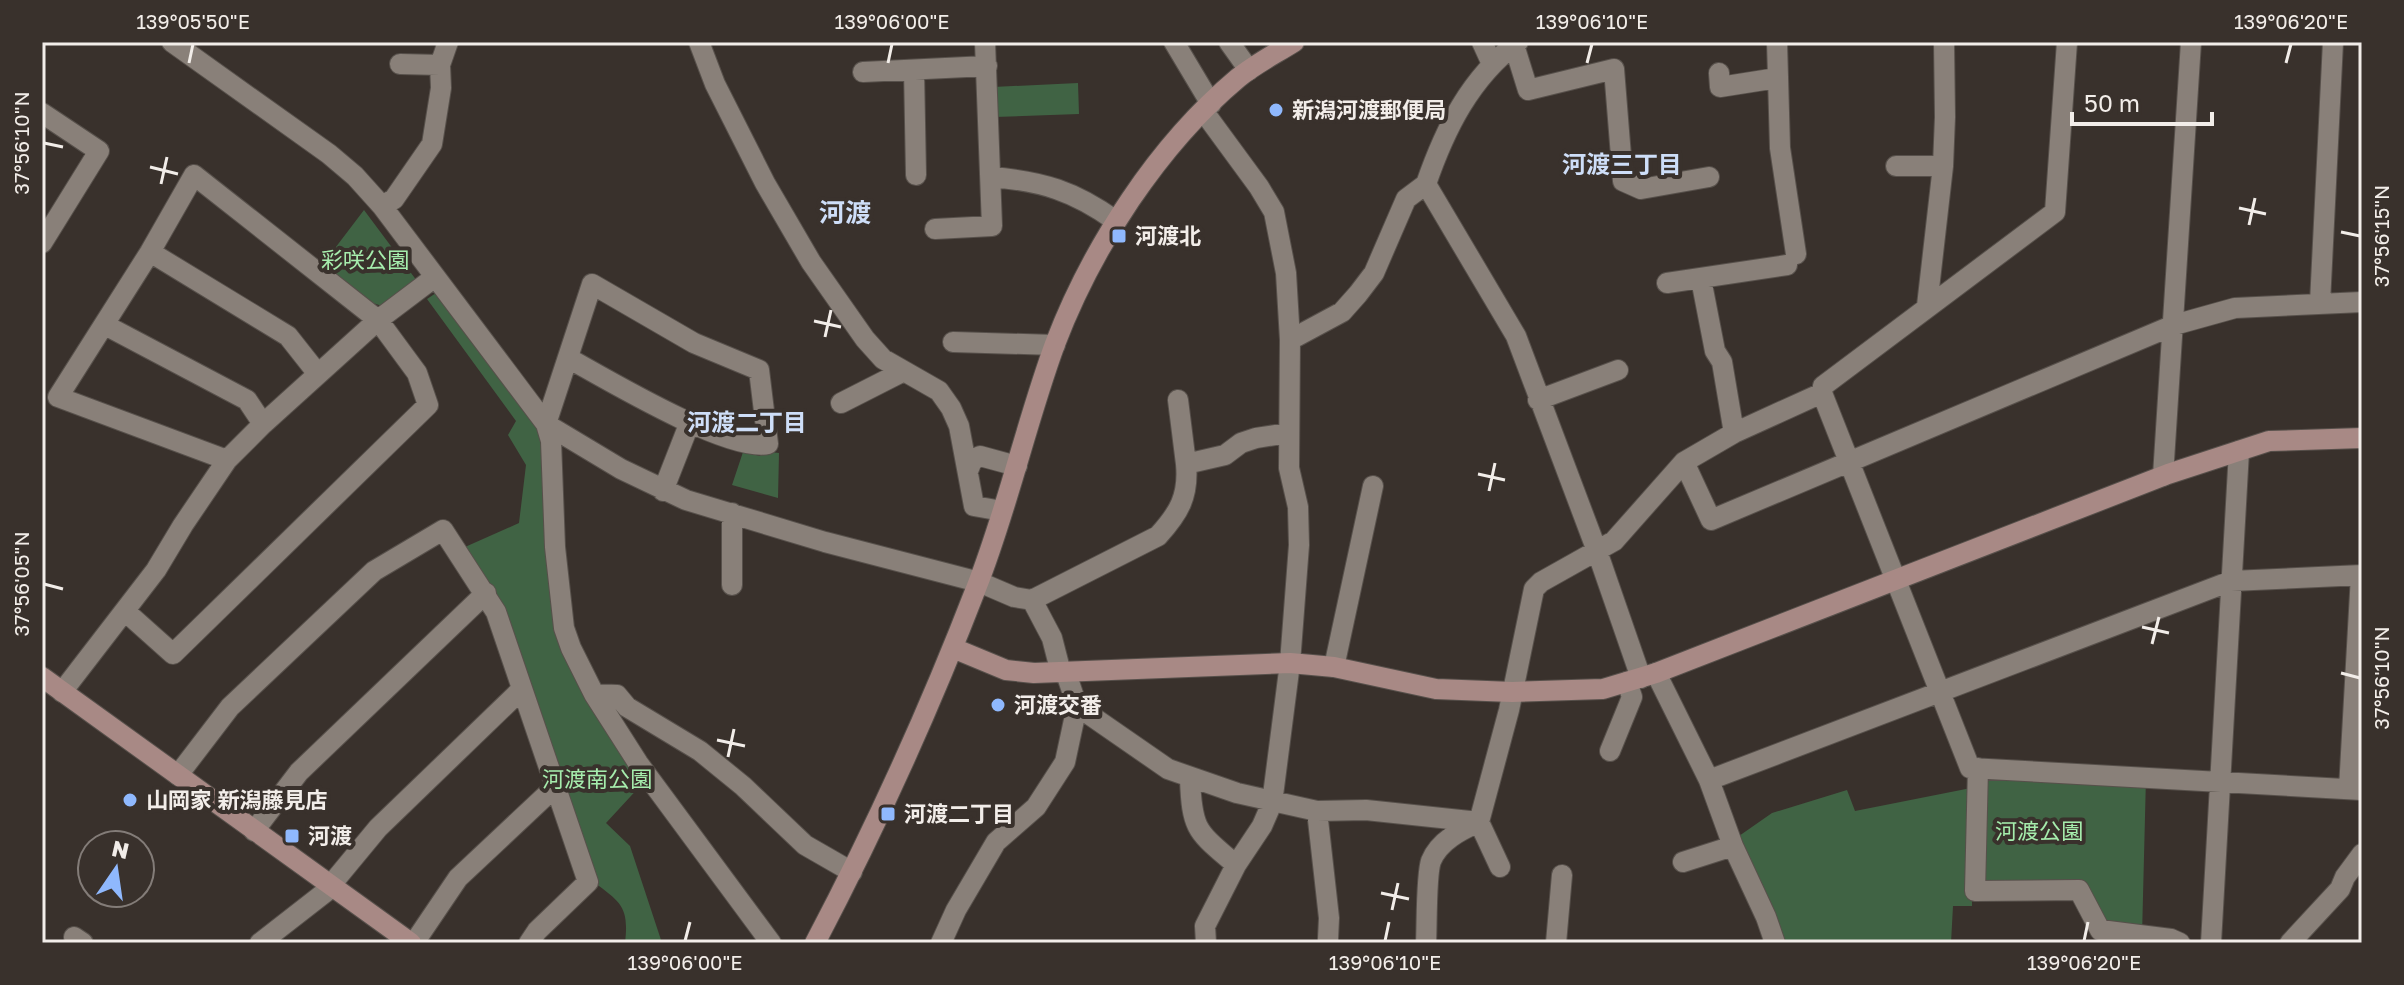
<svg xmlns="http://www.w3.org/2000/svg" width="2404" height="985" viewBox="0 0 2404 985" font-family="'Golos Text','Noto Sans JP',sans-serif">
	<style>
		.green { fill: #406344 }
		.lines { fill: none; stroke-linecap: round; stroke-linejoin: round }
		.street-casing { stroke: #57504b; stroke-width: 22 }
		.secondary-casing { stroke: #57504b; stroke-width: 22 }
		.street { stroke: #898079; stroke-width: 20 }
		.secondary { stroke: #a88985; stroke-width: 20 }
		.ticks { fill: none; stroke: #f2ede9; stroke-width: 3 }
		.poi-dot { fill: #8fb8fd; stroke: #39312c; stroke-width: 3 }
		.labels { text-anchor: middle; stroke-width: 8; stroke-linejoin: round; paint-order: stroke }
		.poi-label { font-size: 22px; font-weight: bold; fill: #f2ede9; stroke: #39312c; text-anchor: start }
		.park-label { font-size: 22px; fill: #a6edad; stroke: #39312c }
		.neighbourhood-label { font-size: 24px; font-weight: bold; fill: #cedef8; stroke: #39312c }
		.quarter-label { font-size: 26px; font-weight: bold; fill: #cedef8; stroke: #39312c }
		.neatline { fill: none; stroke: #f2ede9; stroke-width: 3 }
		.ticks-label { font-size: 20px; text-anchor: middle; fill: #f2ede9 }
	</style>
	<rect width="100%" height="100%" fill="#39312c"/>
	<!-- green -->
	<path class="green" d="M 1078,83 L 1079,114 L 994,117 L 993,87 Z
		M 364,210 L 417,281 L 382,306 L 373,303 L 323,264 Z
		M 436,293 L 540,432 L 544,462 L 552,612 L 556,632 L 642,784 L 606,823 L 630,846 L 662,943 L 625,943 C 629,908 622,903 595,883 L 465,547 L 519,523 L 526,465 L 508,435 L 516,421 L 427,299 Z
		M 762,451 L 779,453 L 778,498 L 732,485 L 743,452 L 760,456 Z
		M 1978,768 L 2146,777 L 2142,936 L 2100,930 L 2078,890 L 1975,891 Z
		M 1971,788 L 1972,906 L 1953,906 L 1951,943 L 1783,943 L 1739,836 L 1772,813 L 1847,790 L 1855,811 Z"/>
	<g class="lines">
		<defs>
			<path id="street" d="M 172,42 L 329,154 L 355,176 L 382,206 L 546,424 L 551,441 L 555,547 L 564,628 L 571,648 L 594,694 L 638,763 L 771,943
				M 699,42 L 715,84 L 765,183 L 811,262 L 865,339 L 883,359 L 939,391 L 951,408 L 959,426 L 974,506 L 1002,511
				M 1174,42 L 1211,104
				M 1229,42 L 1249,70
				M 1482,42 L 1492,64
				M 1518,42 C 1470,78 1445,129 1426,184 L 1516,336 L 1597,551 L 1641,678
				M 1777,42 L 1780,148 L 1796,254
				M 1514,45 L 1528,90 L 1614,69 L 1623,181 L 1641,189 L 1709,177
				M 400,64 L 440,65
				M 914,70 L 916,175
				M 863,72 L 987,66
				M 1719,73 L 1720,87 L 1777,78
				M 1204,112 L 1259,187 L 1274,212 L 1286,273 L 1290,340 L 1289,468 L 1298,507 L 1299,545 L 1290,663 L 1272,803 L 1262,826 L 1236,865 L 1205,926 L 1206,943
				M 42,113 L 99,151 L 42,243
				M 1896,166 L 1943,166
				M 991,177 C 1042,181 1074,191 1116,221
				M 382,206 L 394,199 L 432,144 L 441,88 L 440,65 L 448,42
				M 935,229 L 992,226 L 985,42
				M 150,252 L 288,336 L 318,374
				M 1701,279 L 1715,351 L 1722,362 L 1734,433
				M 1667,283 L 1787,265
				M 2320,303 L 2333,42
				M 1927,306 L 1943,166 L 1945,117 L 1944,42
				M 105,325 L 247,400 L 263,424
				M 1290,340 L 1342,312 L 1358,294 L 1374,273 L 1406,199 L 1426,184
				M 953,342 L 1055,345
				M 568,358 C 606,379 730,453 768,444 L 759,370 L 694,343 L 592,284 L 546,424 L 621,469 L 686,500 L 825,542 L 979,582 L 1014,597 L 1032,600 L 1052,638 L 1061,673
				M 1822,393 L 1970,768 L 2362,790
				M 1178,400 L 1186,464
				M 1538,400 L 1618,370
				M 841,403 L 902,372
				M 1684,462 L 1711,520 L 2174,325 L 2235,308 L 2362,302
				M 968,471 L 972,461 L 980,456 L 1017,466
				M 2163,476 L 2191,42
				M 663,491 L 690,422
				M 732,585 L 732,513
				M 1032,600 L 1158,536 C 1179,513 1189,496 1186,464 L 1225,455 L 1241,443 L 1256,438 L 1288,433
				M 126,612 L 173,654 L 428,405 L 417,373 L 378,320 L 194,175 L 150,252 L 58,397 L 227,460
				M 1334,667 L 1373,486
				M 1656,673 L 1709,780 L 1733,846 L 1766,917 L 1775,943
				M 62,692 L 156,570 L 183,525 L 227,460 L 263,424 L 378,320 L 435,277
				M 594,694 L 617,695 L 627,707 L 700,751 L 743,786 L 805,845 L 852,872
				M 1077,706 L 1168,769 L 1237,793 L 1317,811 L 1366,810 L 1479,822 L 1509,710 L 1534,589 L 1541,582 L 1614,541 L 1684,462 L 1734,433 L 1822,393 L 1823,386 L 2055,212 L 2067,42
				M 1610,751 L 1632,697 L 1627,682
				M 1978,768 L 1975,891 L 2079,890 L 2100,930 L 2171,939 L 2180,943
				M 178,775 L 230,707 L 374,571 L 443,530 L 496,612 L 588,882 L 537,931 L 529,943
				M 1190,779 C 1192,831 1197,831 1236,865
				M 1709,780 L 2231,581 L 2362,575
				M 2349,789 L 2361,575
				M 1317,811 L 1329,918 L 1328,939
				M 254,831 L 299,772 L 486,593
				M 1683,862 L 1733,846
				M 330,886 L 378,828 L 522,689
				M 74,937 L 83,943
				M 260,943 L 332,887
				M 414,943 L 458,878 L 556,786
				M 941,943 L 956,910 L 996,842 L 1036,807 L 1065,762 L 1077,706 L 1066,673
				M 1426,943 C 1427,926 1426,875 1431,861 C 1439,841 1461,830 1479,822 L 1500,867
				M 1556,943 L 1562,875
				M 2211,943 L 2239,451
				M 2290,943 L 2340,889 L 2345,877 L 2362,854"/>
			<path id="secondary" d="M 953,648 L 1006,670 L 1034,673 L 1290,663 L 1334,667 L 1436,689 L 1512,692 L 1603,689 L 1656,673 L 2168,474 L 2269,441 L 2362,438
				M 42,677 L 411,943
				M 815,943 C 876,827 930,708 977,586 C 1008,507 1026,423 1055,344 C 1092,247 1158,145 1238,78 C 1255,64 1275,54 1294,42"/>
		</defs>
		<!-- street casing -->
		<use href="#street" class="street-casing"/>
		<!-- secondary casing -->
		<use href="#secondary" class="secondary-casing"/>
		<!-- street -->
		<use href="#street" class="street"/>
		<!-- secondary -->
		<use href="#secondary" class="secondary"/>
	</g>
	<!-- ticks -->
	<path class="ticks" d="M 189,63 L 193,44M 888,63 L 892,44M 1587,63 L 1592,44M 2286,63 L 2291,44M 44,143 L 63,147M 150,167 L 178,174M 161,184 L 167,157M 2239,208 L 2266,214M 2249,225 L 2255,198M 2341,232 L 2360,236M 814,321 L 841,327M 825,337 L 831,310M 1478,474 L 1505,480M 1489,491 L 1495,463M 44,584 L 63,589M 2142,627 L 2169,633M 2152,644 L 2159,617M 2341,673 L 2360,678M 717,740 L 745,746M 728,757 L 734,729M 1381,893 L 1409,899M 1392,910 L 1398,883M 685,941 L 690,922M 1385,941 L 1389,922M 2084,941 L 2088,922"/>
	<!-- markers -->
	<g class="poi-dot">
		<circle cx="1276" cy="110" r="8"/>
		<rect x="1111" y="228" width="16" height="16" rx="4"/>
		<circle cx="998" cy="705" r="8"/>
		<circle cx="130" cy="800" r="8"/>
		<rect x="880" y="806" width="16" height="16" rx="4"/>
		<rect x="284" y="828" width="16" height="16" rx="4"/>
	</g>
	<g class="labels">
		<!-- poi labels -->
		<g class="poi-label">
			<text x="1292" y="118">新潟河渡郵便局</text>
			<text x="1135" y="244">河渡北</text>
			<text x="1014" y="713">河渡交番</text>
			<text x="146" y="808">山岡家 新潟藤見店</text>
			<text x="904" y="822">河渡二丁目</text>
			<text x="308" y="844">河渡</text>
		</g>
		<!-- park labels -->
		<g class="park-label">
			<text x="365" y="268">彩咲公園</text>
			<text x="597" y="787">河渡南公園</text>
			<text x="2039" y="839">河渡公園</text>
		</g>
		<!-- neighbourhood labels -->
		<g class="neighbourhood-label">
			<text x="1622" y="173">河渡三丁目</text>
			<text x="747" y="431">河渡二丁目</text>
		</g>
		<!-- quarter labels -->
		<g class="quarter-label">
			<text x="845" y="222">河渡</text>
		</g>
	</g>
	<!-- border -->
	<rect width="2404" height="985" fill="none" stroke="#39312c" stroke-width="88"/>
	<!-- north arrow -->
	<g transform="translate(116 869) rotate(13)"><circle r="38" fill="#39312c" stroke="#837c78" stroke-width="2"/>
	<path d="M0-6L14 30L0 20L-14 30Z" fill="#8fb8fd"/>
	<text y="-12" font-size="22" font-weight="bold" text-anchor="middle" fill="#f2ede9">N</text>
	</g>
	<!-- scale -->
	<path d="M2072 112v12h140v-12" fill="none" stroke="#f2ede9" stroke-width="4"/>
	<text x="2084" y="112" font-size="24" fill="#f2ede9" stroke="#39312c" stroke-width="6" paint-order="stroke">50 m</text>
	<rect x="44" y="44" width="2316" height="897" class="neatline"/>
	<g class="ticks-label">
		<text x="193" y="29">139°05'50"E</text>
		<text x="892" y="29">139°06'00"E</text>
		<text x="1592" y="29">139°06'10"E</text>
		<text x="2291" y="29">139°06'20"E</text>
		<text transform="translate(22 143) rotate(-90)" y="7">37°56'10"N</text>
		<text transform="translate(2382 236) rotate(-90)" y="7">37°56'15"N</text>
		<text transform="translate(22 584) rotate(-90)" y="7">37°56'05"N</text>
		<text transform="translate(2382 678) rotate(-90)" y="7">37°56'10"N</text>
		<text x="685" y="970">139°06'00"E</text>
		<text x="1385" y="970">139°06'10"E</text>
		<text x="2084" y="970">139°06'20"E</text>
	</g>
</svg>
